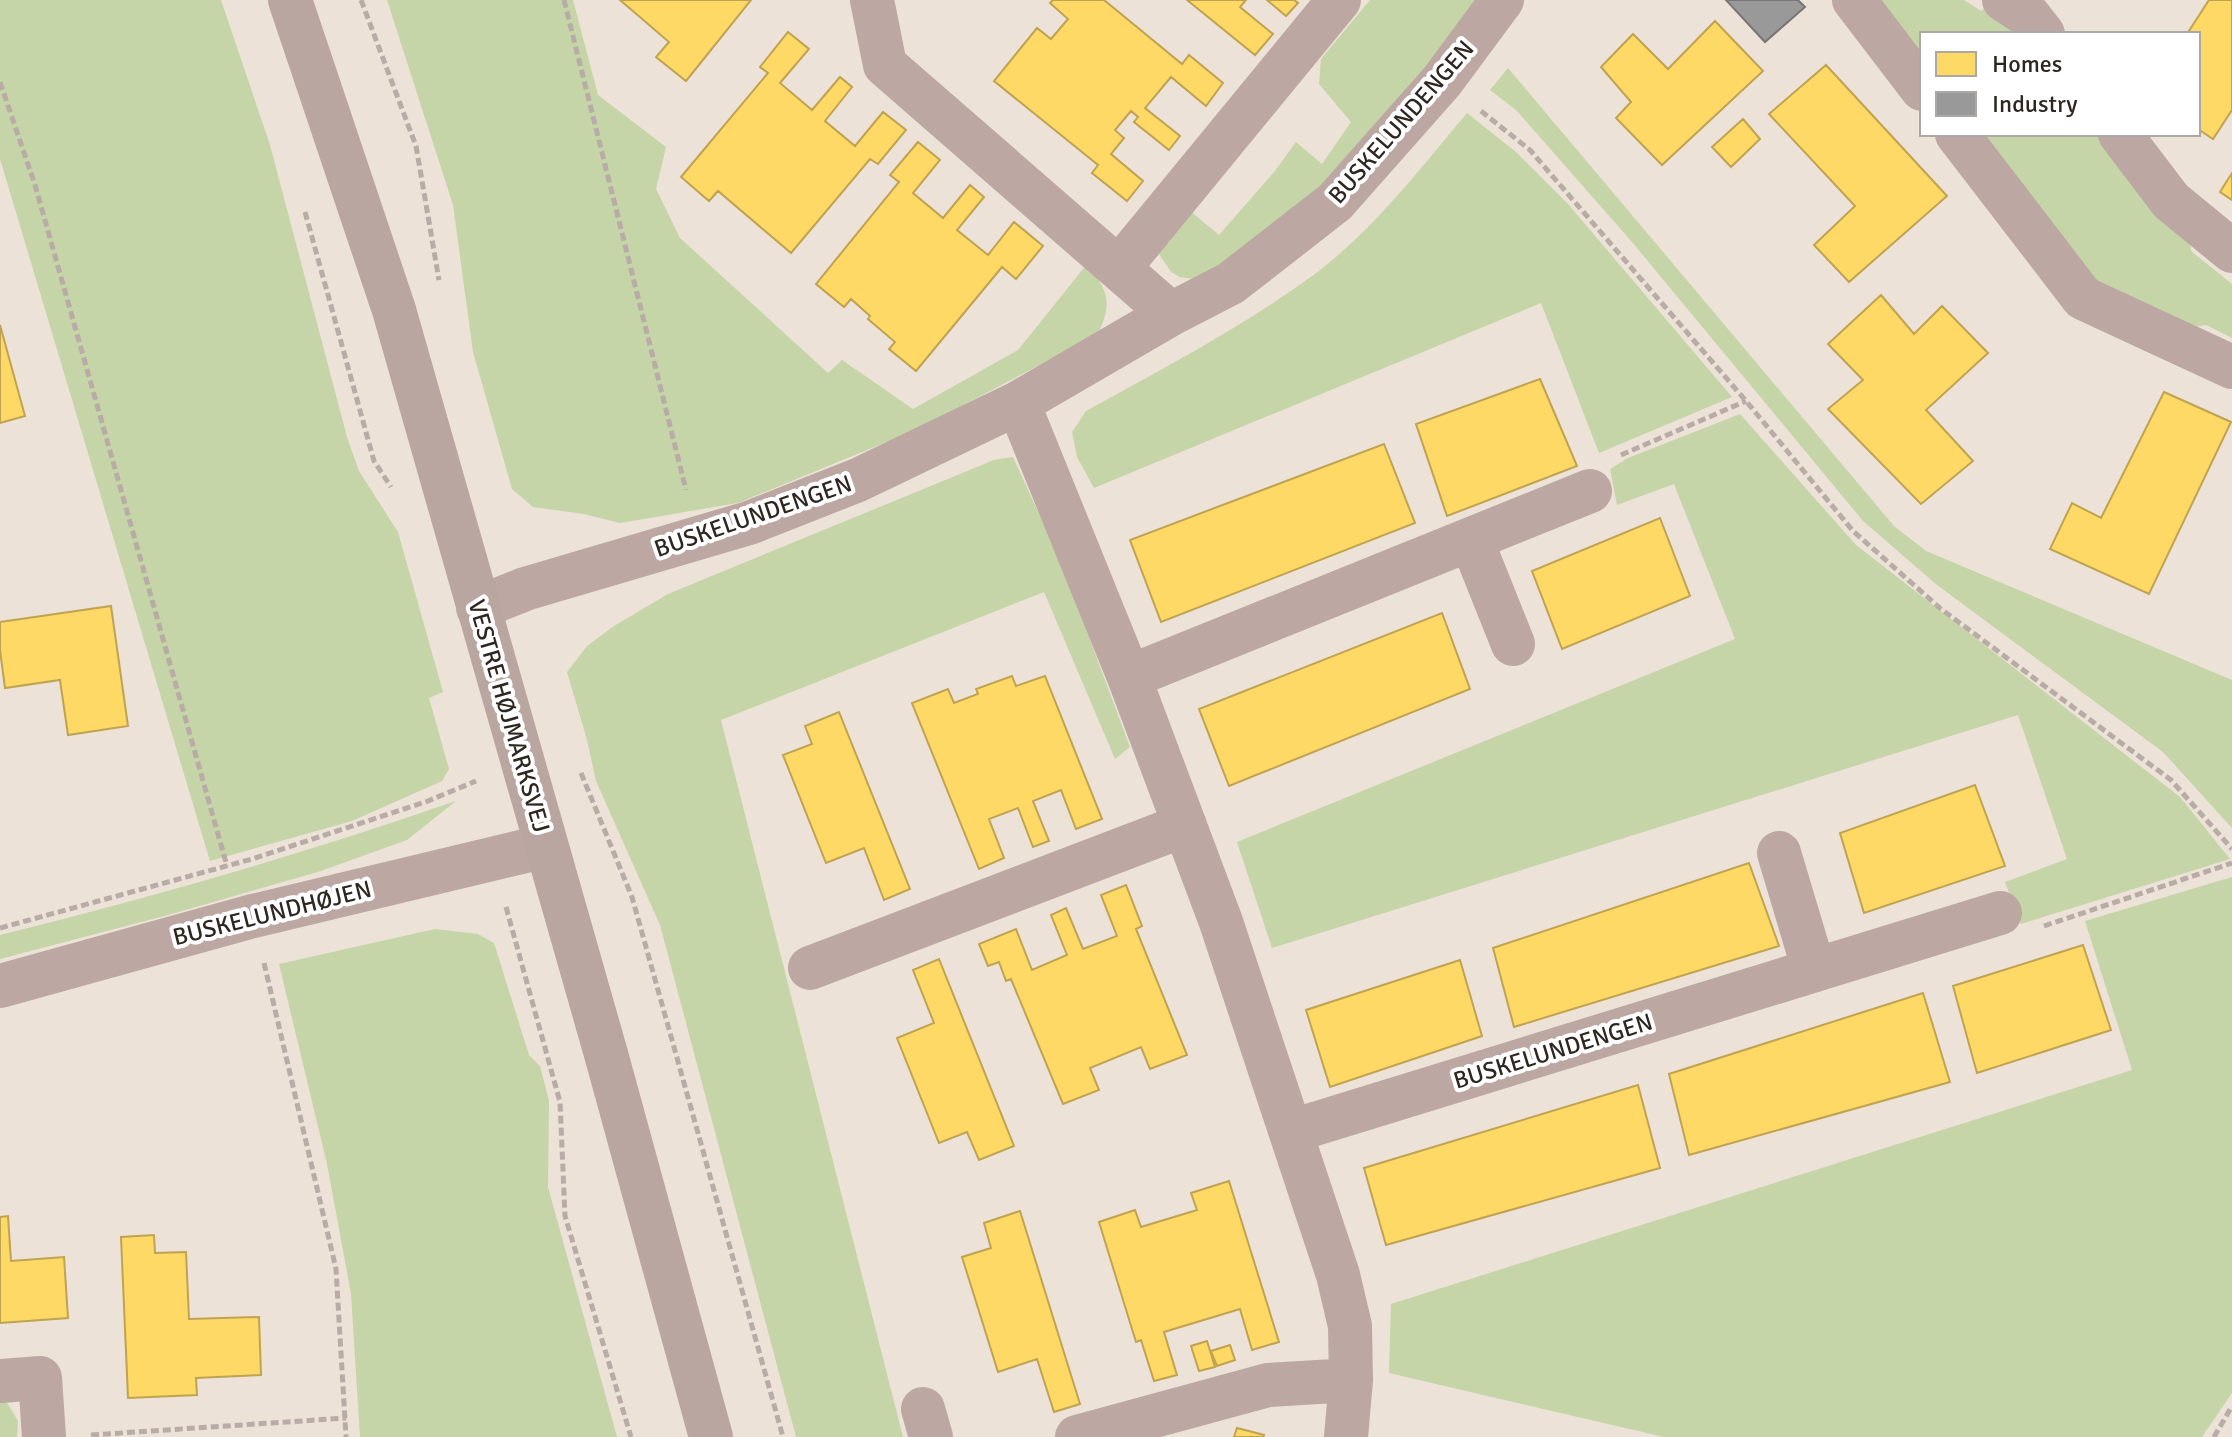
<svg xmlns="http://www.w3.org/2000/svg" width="2232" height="1437" viewBox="0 0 2232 1437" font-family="Signika,sans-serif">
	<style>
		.green { fill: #c5d5a8 }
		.homes { fill: #ffd966; stroke: #c0a351; stroke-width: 2 }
		.industry { fill: #999; stroke: #797675; stroke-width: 2 }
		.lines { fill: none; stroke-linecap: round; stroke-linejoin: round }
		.path { stroke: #b9aba6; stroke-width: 5; stroke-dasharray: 8 4; stroke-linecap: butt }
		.street { stroke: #bca7a3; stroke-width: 44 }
		.secondary { stroke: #baa6a1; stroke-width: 44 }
		.labels { text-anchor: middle; stroke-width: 8; stroke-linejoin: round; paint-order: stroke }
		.street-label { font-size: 24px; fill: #2e2620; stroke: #fff }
	</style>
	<rect width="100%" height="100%" fill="#ece2d8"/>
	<!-- green -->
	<path class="green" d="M 0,0 L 221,0 L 270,145 L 347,437 L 359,471 L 398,532 L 443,692 L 429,698 L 449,769 L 442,781 L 352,821 L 210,861 L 0,159 Z
		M 387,0 L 573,0 L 598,95 L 666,147 L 656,189 L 680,238 L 828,373 L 842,360 L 913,409 L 1018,350 L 1087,264 C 1108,291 1113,302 1098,334 L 918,429 L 738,503 L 620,523 L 584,514 L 533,507 L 512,489 L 473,352 L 453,205 Z
		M 1370,0 L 1481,0 L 1354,156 L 1261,241 L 1194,279 L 1180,277 L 1171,272 L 1159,254 L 1189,210 L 1219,235 L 1275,171 L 1296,142 L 1322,164 L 1351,122 L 1319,84 L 1321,59 Z
		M 1881,0 L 1964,0 L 1981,11 L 1992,2 L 2030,34 L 1922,34 L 1922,65 Z
		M 1508,68 L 1894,526 L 1926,551 L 2232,680 L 2232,828 L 2163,752 L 1937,585 L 1863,521 L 1632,242 L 1516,110 L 1490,90 Z
		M 1467,113 L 1516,152 L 1568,204 L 1732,397 L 1599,453 L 1541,303 L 1094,488 L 1077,457 L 1072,432 L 1086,411 C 1162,369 1241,328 1312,276 C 1372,232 1419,170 1467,113 Z
		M 1976,134 L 2107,134 L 2189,232 L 2191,251 L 2232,284 L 2232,338 L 2206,325 L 2177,330 L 2099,289 Z
		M 1740,414 L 1856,545 L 2180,797 L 2230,859 L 2021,924 L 2005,882 L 2067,859 L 2018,715 L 1272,948 L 1237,842 L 1735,639 L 1674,484 L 1617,505 L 1610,469 L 1628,458 Z
		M 1013,457 L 1061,562 L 1130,747 L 1115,759 L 1044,592 L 721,720 L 903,1437 L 796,1437 L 660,925 L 596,781 L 587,740 L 567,672 L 587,646 L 614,626 L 668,594 L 994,460 Z
		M 456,801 L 407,840 L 318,872 L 168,915 L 0,959 L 0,935 C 154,897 306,853 456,801 Z
		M 2232,877 L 2232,1393 L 2202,1437 L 1664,1437 L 1389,1373 L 1391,1304 L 2132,1070 L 2085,921 Z
		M 435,929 L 478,934 L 494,943 L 529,1055 L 540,1066 L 549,1101 L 548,1187 L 617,1437 L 360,1437 L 351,1294 L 327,1164 L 279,964 Z
		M 0,1396 L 3,1396 L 18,1421 L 17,1437 L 0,1437 Z"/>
	<!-- homes -->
	<path class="homes" d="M 620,0 L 751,0 L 686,81 L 656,57 L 669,42 Z
		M 1053,0 L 1104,0 L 1182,64 L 1189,55 L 1223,83 L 1206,106 L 1171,77 L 1145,108 L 1180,136 L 1169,150 L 1134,122 L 1138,117 L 1131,111 L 1115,130 L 1124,138 L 1111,154 L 1143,181 L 1127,201 L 1092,173 L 1098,165 L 994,81 L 1037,28 L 1051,39 L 1068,19 L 1050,3 Z
		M 1187,0 L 1246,0 L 1240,7 L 1273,34 L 1255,55 Z
		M 1267,0 L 1294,0 L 1298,3 L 1286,16 Z
		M 2209,0 L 2232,0 L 2232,110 L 2213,139 L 2198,129 L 2198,34 L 2187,34 Z
		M 1715,21 L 1763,71 L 1662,165 L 1616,118 L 1631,102 L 1601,67 L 1633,34 L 1668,69 Z
		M 788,32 L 809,49 L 780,83 L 812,110 L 840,77 L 852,87 L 825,121 L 855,146 L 883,112 L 906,130 L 878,164 L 870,159 L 791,253 L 718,191 L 709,201 L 681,177 L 768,73 L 760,67 Z
		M 1826,65 L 1947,196 L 1849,282 L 1814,245 L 1855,206 L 1769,114 Z
		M 1743,119 L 1760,139 L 1731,167 L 1712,147 Z
		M 918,142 L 940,160 L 913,193 L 943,218 L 970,185 L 984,197 L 957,230 L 988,255 L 1014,222 L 1043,246 L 1016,279 L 1002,267 L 916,371 L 889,349 L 895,342 L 868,319 L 870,316 L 851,299 L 844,307 L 816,284 L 899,182 L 890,175 Z
		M 2232,173 L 2232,200 L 2220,192 Z
		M 1881,295 L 1914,334 L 1942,306 L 1988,353 L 1926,410 L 1973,461 L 1921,504 L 1828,409 L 1863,380 L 1828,344 Z
		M 0,325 L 25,416 L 0,423 Z
		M 1540,379 L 1577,466 L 1447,516 L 1416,424 Z
		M 2164,392 L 2231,422 L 2149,594 L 2050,549 L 2072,503 L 2101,518 Z
		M 1384,444 L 1415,523 L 1161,622 L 1130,540 Z
		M 1660,518 L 1690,596 L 1562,649 L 1532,571 Z
		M 111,606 L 128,726 L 68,735 L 60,680 L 5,688 L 0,650 L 0,622 Z
		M 1442,613 L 1470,689 L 1229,786 L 1199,709 Z
		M 1012,676 L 1016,686 L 1045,676 L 1102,819 L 1076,829 L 1061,790 L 1033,801 L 1049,841 L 1033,847 L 1018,808 L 989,819 L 1004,858 L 979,869 L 912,703 L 948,689 L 954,703 L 978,694 L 976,689 Z
		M 839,712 L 910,889 L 884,900 L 864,848 L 826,863 L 783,755 L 812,744 L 805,726 Z
		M 1975,785 L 2005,866 L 1864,913 L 1840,833 Z
		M 1749,863 L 1779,946 L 1514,1027 L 1493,948 Z
		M 1126,885 L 1142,926 L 1136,929 L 1187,1055 L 1150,1069 L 1141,1047 L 1090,1068 L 1099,1090 L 1063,1104 L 1011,979 L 1006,981 L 999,962 L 988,966 L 979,944 L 1016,929 L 1032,970 L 1067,955 L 1051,915 L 1066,908 L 1083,949 L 1117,936 L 1101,895 Z
		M 2083,945 L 2111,1030 L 1977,1073 L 1953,986 Z
		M 939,959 L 1014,1146 L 979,1160 L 967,1132 L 939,1143 L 897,1038 L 934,1023 L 913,970 Z
		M 1460,960 L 1482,1036 L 1330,1087 L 1306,1010 Z
		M 1923,993 L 1950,1082 L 1689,1155 L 1669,1074 Z
		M 1638,1085 L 1660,1168 L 1386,1245 L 1364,1168 Z
		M 1229,1181 L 1279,1342 L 1252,1350 L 1240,1309 L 1164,1332 L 1177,1375 L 1154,1381 L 1141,1340 L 1136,1342 L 1099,1222 L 1135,1210 L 1141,1227 L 1197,1210 L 1191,1193 Z
		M 1020,1211 L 1080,1404 L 1054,1412 L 1037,1359 L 998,1372 L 962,1257 L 991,1248 L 984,1223 Z
		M 8,1216 L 11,1261 L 64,1257 L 68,1318 L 0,1323 L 0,1217 Z
		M 154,1235 L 155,1253 L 186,1252 L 189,1319 L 259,1317 L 261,1375 L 196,1378 L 197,1395 L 128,1398 L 121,1237 Z
		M 1207,1341 L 1215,1367 L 1199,1371 L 1191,1346 Z
		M 1230,1345 L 1235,1360 L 1217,1366 L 1211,1351 Z
		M 1237,1428 L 1264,1435 L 1263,1437 L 1234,1437 Z"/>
	<!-- industry -->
	<path class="industry" d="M 1726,0 L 1798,0 L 1805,7 L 1765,42 Z"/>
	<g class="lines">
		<!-- path -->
		<path class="path" d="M 361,0 L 416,146 L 439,280
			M 564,0 L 686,490
			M 0,82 L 35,185 L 227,866
			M 1481,111 L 1530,150 L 1746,401 L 1853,531 L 1941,609 L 2171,780 L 2232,849
			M 305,212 L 374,461 L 391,487
			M 1621,455 L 1746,401
			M 581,773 L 632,897 L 783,1437
			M 506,907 L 560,1102 L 565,1216 L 631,1437
			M 2044,926 L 2232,863
			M 0,928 L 252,859 L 428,801 L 476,781
			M 264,963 L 336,1269 L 346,1437
			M 91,1435 L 346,1418
			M 2214,1437 L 2232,1406"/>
		<!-- street -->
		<path class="street" d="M 872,0 L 885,65 L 1171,314
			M 1854,0 L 1922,89
			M 2004,0 L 2029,16 L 2043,34
			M 1957,134 L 2083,298 L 2232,367
			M 2120,134 L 2171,201 L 2232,251
			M 1119,268 L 1339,0
			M 1018,403 L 1129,677 L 1221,922 L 1338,1275 L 1350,1326 L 1351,1380 L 1346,1437
			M 1471,539 L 1513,644
			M 478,608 L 525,589 L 749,523 L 858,480 L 1018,403 L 1171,314 L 1231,283 L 1335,202 L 1442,81 L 1502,0
			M 1129,677 L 1590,491
			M 1779,853 L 1814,970
			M 810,968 L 1185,825
			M 0,986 L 253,916 L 546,846
			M 1292,1131 L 2000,913
			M 0,1381 L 40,1378 L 44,1437
			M 923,1409 L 931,1437
			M 1077,1437 L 1268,1385 L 1351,1380"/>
		<!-- secondary -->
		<path class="secondary" d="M 290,0 L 394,310 L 606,1054 L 711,1437"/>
	</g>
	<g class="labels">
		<!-- street labels -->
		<g class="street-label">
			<text transform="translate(1401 122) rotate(-49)" y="8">BUSKELUNDENGEN</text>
			<text transform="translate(753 516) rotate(-19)" y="8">BUSKELUNDENGEN</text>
			<text transform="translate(509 716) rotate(74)" y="8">VESTRE HØJMARKSVEJ</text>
			<text transform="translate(272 913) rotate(-14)" y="8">BUSKELUNDHØJEN</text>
			<text transform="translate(1553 1051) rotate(-17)" y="8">BUSKELUNDENGEN</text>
		</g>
	</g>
	<!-- legend -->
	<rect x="1920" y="32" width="280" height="104" fill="#ffffff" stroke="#aba8a6" stroke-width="2"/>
	<rect x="1936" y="52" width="40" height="24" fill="#ffd966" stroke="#aba8a6" stroke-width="2"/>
	<text x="1992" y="72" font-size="24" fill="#2e2620">Homes</text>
	<rect x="1936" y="92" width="40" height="24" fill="#999999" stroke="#aba8a6" stroke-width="2"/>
	<text x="1992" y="112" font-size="24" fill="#2e2620">Industry</text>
</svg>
